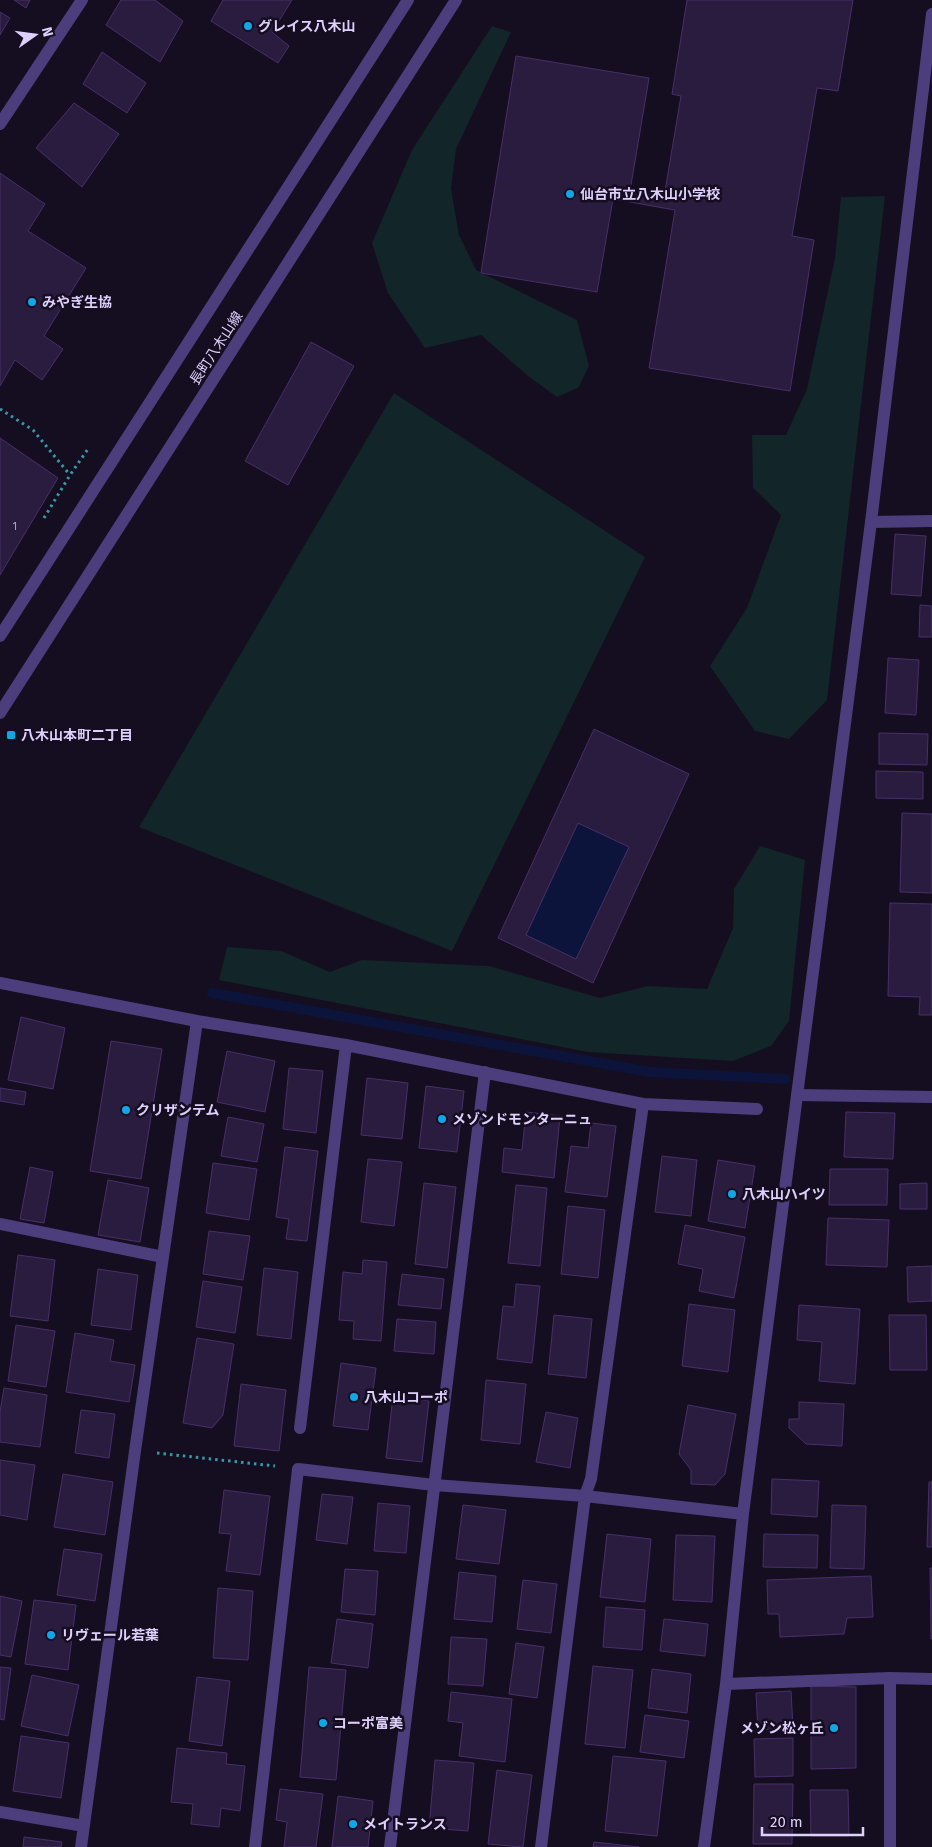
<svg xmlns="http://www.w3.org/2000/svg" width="932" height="1847" viewBox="0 0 932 1847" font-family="'Fira Sans','Noto Sans JP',sans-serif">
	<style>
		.green { fill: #122529 }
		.water { fill: #0d143b }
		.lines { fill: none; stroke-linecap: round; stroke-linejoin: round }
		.stream { stroke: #0d143b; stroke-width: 10 }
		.building { fill: #2a1c3f; stroke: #472f6a; fill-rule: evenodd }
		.path { stroke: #369aaa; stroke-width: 3; stroke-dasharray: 2.5 4; stroke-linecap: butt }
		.minor { stroke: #4c3d7c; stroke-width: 12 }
		.tertiary { stroke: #4c3d7c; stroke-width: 12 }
		.poi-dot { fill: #10a7e8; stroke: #150e20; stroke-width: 2 }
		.labels { text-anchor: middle; stroke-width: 5; stroke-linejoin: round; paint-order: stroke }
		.number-label { font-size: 11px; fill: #b1a3cd }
		.poi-label { font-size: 14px; font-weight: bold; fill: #ded0fc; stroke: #150e20; text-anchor: start }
		.street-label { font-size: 14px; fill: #ded0fc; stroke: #150e20 }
	</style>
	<rect width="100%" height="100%" fill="#150e20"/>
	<!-- green -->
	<path class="green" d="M 492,26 L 511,32 L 456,149 L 451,189 L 459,235 L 476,270 L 577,320 L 589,366 L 578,388 L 557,397 L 528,376 L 481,335 L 425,348 L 388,293 L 372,243 L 412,150 Z
		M 885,196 L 827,700 L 789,739 L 755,731 L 710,666 L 747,608 L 781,515 L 753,488 L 752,435 L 786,435 L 807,389 L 835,258 L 841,197 Z
		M 394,393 L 645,557 L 452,951 L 139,827 Z
		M 760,846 L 805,860 L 789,1021 L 771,1046 L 733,1061 L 588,1052 L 219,980 L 227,947 L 281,951 L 330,972 L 362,960 L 489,966 L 600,998 L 648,986 L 707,989 L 733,928 L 734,889 Z"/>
	<!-- water -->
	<path class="water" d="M 578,823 L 629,847 L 576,959 L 526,935 Z"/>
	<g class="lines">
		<!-- stream -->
		<path class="stream" d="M 212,993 L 650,1072 L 785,1079"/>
	</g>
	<!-- building -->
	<path class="building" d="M 14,0 L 30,0 L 26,8 Z
		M 121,0 L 155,0 L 183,21 L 160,62 L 106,25 Z
		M 223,0 L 292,0 L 272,32 L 289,46 L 278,63 L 211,21 Z
		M 687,0 L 853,0 L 838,91 L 817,88 L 792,236 L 814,240 L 790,391 L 649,368 L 675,210 L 613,199 L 597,292 L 481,273 L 516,56 L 649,78 L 630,191 L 664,197 L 681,96 L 672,94 Z
		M 0,12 L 10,18 L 0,35 Z
		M 102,52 L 146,83 L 127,113 L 83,84 Z
		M 74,103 L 119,134 L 82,187 L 36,148 Z
		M 0,173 L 45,204 L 28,231 L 86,268 L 44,336 L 63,349 L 42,380 L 15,360 L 0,386 Z
		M 311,342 L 354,366 L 288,485 L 245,461 Z
		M 0,438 L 58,478 L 0,575 Z
		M 895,534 L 926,536 L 921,596 L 891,594 Z
		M 920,605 L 932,606 L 932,637 L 919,637 Z
		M 888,658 L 919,660 L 916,715 L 885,713 Z
		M 594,729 L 689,774 L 593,983 L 498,938 ZM 578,823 L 629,847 L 576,959 L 526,935 Z
		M 879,733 L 928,734 L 927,765 L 879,764 Z
		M 876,771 L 923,772 L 923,799 L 876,798 Z
		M 902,813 L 932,814 L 932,893 L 900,892 Z
		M 890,903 L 932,904 L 932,1015 L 919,1015 L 920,997 L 888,996 Z
		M 21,1017 L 65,1028 L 53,1089 L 8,1080 Z
		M 111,1041 L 162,1049 L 141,1179 L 90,1171 Z
		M 227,1051 L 275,1061 L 265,1112 L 217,1102 Z
		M 289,1068 L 323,1071 L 316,1133 L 283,1129 Z
		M 367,1078 L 408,1083 L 402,1139 L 361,1135 Z
		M 426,1086 L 464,1091 L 457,1152 L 419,1148 Z
		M 0,1088 L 26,1092 L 24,1105 L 0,1101 Z
		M 526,1112 L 560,1116 L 554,1178 L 502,1172 L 504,1148 L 522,1150 Z
		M 846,1112 L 895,1113 L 893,1159 L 844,1157 Z
		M 228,1117 L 264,1124 L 257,1162 L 221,1156 Z
		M 591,1123 L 616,1126 L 607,1197 L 565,1192 L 571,1146 L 588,1148 Z
		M 285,1147 L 318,1151 L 307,1241 L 286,1239 L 289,1219 L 276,1217 Z
		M 662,1156 L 697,1160 L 691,1216 L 655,1212 Z
		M 368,1159 L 402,1162 L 394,1226 L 361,1222 Z
		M 718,1160 L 755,1166 L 745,1228 L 708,1221 Z
		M 213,1163 L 257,1169 L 249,1220 L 206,1213 Z
		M 30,1167 L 53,1172 L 44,1223 L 20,1219 Z
		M 830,1169 L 888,1169 L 887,1205 L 829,1205 Z
		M 108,1180 L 149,1188 L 140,1242 L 98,1235 Z
		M 424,1183 L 456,1187 L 447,1268 L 415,1264 Z
		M 927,1183 L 927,1209 L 900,1209 L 900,1184 Z
		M 516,1185 L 547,1188 L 540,1266 L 508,1263 Z
		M 568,1206 L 605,1210 L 598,1278 L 561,1274 Z
		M 828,1218 L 889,1220 L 887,1267 L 826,1265 Z
		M 685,1225 L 745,1237 L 734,1298 L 699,1291 L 703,1269 L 678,1264 Z
		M 209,1231 L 250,1236 L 243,1280 L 203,1274 Z
		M 18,1255 L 55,1260 L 48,1321 L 10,1316 Z
		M 363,1260 L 387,1262 L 381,1341 L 353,1339 L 354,1321 L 339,1320 L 343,1272 L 362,1274 Z
		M 932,1266 L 932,1301 L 908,1302 L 907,1267 Z
		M 264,1268 L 298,1272 L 291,1339 L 257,1335 Z
		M 98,1269 L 138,1275 L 131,1330 L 91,1325 Z
		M 402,1274 L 444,1279 L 441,1309 L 398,1305 Z
		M 203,1281 L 242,1287 L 235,1333 L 196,1327 Z
		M 516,1284 L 540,1286 L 532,1363 L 497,1359 L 503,1306 L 514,1307 Z
		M 689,1304 L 735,1310 L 728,1372 L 682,1366 Z
		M 799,1305 L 860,1309 L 855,1384 L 819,1381 L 822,1342 L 797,1340 Z
		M 554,1315 L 592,1319 L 586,1378 L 548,1374 Z
		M 889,1315 L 926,1315 L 927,1370 L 890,1370 Z
		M 397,1319 L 436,1322 L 434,1354 L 394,1351 Z
		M 16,1325 L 55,1331 L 46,1387 L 8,1381 Z
		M 75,1333 L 114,1340 L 110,1361 L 135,1365 L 129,1402 L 66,1392 Z
		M 197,1338 L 234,1344 L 223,1415 L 212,1428 L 183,1423 Z
		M 341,1363 L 376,1368 L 368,1430 L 333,1426 Z
		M 486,1380 L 526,1384 L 520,1444 L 481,1440 Z
		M 241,1384 L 286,1390 L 279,1451 L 234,1446 Z
		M 4,1388 L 47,1395 L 40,1447 L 0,1442 L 0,1412 Z
		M 393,1396 L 429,1401 L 422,1462 L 386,1458 Z
		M 799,1402 L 844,1404 L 842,1446 L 806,1444 L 789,1428 L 789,1419 L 799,1419 Z
		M 688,1405 L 736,1414 L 725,1474 L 715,1485 L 691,1484 L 691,1470 L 679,1454 Z
		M 81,1410 L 115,1414 L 109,1458 L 75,1453 Z
		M 546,1412 L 578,1418 L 570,1468 L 536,1462 Z
		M 0,1460 L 35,1465 L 27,1520 L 0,1515 Z
		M 63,1474 L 113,1482 L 105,1535 L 54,1527 Z
		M 772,1479 L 819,1481 L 817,1517 L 771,1514 Z
		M 929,1482 L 932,1482 L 932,1547 L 927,1547 Z
		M 224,1490 L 270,1496 L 260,1575 L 226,1571 L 231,1534 L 219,1533 Z
		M 322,1494 L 353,1497 L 347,1544 L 316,1540 Z
		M 378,1503 L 410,1506 L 406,1553 L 374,1551 Z
		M 463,1505 L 506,1510 L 499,1564 L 456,1559 Z
		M 832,1505 L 866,1506 L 864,1569 L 830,1568 Z
		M 607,1534 L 651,1539 L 645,1602 L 600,1597 Z
		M 764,1534 L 818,1535 L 817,1568 L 763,1567 Z
		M 676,1535 L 715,1536 L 712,1602 L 673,1600 Z
		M 64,1549 L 102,1554 L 95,1601 L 57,1595 Z
		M 930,1568 L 932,1568 L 932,1639 L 931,1639 Z
		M 345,1569 L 378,1571 L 375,1615 L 341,1612 Z
		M 459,1572 L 496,1576 L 492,1622 L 454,1619 Z
		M 871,1576 L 873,1617 L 847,1618 L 844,1634 L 780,1637 L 779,1614 L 768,1614 L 767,1580 Z
		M 523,1580 L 557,1584 L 551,1633 L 517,1629 Z
		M 218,1588 L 253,1591 L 248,1660 L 213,1658 Z
		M 0,1596 L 22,1601 L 11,1657 L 0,1655 Z
		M 34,1600 L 76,1605 L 68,1670 L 25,1664 Z
		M 606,1607 L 645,1610 L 642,1650 L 603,1647 Z
		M 337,1619 L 373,1624 L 368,1668 L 331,1663 Z
		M 664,1619 L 708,1624 L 705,1656 L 660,1651 Z
		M 451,1637 L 487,1639 L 483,1686 L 448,1684 Z
		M 516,1643 L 544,1647 L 537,1698 L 509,1694 Z
		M 593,1666 L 633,1670 L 625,1748 L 585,1744 Z
		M 0,1667 L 11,1668 L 4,1720 L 0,1719 Z
		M 309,1667 L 346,1670 L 336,1780 L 300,1777 Z
		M 652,1669 L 691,1674 L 687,1713 L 648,1708 Z
		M 32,1675 L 79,1685 L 68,1736 L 21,1726 Z
		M 197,1677 L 230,1681 L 222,1746 L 189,1741 Z
		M 811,1686 L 856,1687 L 856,1768 L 811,1769 Z
		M 791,1691 L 793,1728 L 758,1730 L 756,1693 Z
		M 451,1692 L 512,1699 L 505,1762 L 459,1756 L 463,1723 L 448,1721 Z
		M 645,1715 L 689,1721 L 684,1758 L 640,1752 Z
		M 21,1736 L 69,1743 L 61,1798 L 13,1791 Z
		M 793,1738 L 793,1776 L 755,1777 L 754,1739 Z
		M 177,1748 L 227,1753 L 226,1764 L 245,1766 L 240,1811 L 221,1808 L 219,1827 L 191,1824 L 193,1804 L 171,1802 Z
		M 613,1756 L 666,1761 L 657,1836 L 605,1831 Z
		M 435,1760 L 474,1763 L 468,1831 L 429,1828 Z
		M 497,1770 L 532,1775 L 523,1847 L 488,1844 Z
		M 754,1784 L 793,1784 L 792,1844 L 753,1844 Z
		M 280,1789 L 323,1794 L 316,1847 L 284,1847 L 287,1822 L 276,1820 Z
		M 810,1790 L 848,1790 L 849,1836 L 811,1836 Z
		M 338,1796 L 373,1801 L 368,1847 L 332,1847 Z
		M 24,1837 L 62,1842 L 61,1847 L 23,1847 Z
		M 594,1842 L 639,1847 L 593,1847 Z"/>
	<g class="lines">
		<!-- path -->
		<path class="path" d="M 0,409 L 33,430 L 70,475
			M 44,518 L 70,475 L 88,449
			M 157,1453 L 275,1466"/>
		<!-- minor -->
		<path class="minor" d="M 0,124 L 82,0
			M 0,983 L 197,1021 L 346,1045 L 643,1104 L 757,1109
			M 0,1224 L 163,1257
			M 300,1428 L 346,1045
			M 890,1678 L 890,1847
			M 726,1684 L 890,1678 L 932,1679
			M 0,1812 L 84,1826
			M 81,1847 L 135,1451 L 197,1021
			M 255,1847 L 298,1469 L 434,1485 L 585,1496 L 743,1514
			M 390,1847 L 485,1072
			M 541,1847 L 585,1496 L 591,1479 L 643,1104
			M 704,1847 L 726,1684 L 743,1514 L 871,522 L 932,14"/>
		<!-- tertiary -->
		<path class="tertiary" d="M 871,522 L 932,521
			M 0,636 L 408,0
			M 0,713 L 456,0
			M 797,1095 L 932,1097"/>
	</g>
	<!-- markers -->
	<g class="poi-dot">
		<circle cx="248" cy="26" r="5"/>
		<circle cx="570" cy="194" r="5"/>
		<circle cx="32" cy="302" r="5"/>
		<rect x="6" y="730" width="10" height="10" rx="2.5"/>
		<circle cx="126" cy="1110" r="5"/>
		<circle cx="442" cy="1119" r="5"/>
		<circle cx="732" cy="1194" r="5"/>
		<circle cx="354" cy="1397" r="5"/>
		<circle cx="51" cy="1635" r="5"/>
		<circle cx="323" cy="1723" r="5"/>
		<circle cx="834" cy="1728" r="5"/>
		<circle cx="353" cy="1824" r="5"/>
	</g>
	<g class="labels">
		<!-- number labels -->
		<g class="number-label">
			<text x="15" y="530">1</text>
		</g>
		<!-- poi labels -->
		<g class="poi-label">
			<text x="258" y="31">グレイス八木山</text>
			<text x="580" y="199">仙台市立八木山小学校</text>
			<text x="42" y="307">みやぎ生協</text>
			<text x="21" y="740">八木山本町二丁目</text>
			<text x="136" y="1115">クリザンテム</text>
			<text x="452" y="1124">メゾンドモンターニュ</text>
			<text x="742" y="1199">八木山ハイツ</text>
			<text x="364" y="1402">八木山コーポ</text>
			<text x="61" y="1640">リヴェール若葉</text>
			<text x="333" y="1728">コーポ富美</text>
			<text x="824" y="1733" text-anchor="end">メゾン松ヶ丘</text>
			<text x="363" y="1829">メイトランス</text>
		</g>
		<!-- street labels -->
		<g class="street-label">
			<text transform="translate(216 348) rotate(-57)" y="5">長町八木山線</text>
		</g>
	</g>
	<!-- north arrow -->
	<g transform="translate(35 35) rotate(76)" stroke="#150e20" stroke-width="4" paint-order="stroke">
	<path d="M0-4L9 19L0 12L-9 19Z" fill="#ded0fc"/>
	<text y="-8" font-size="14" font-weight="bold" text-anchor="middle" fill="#ded0fc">N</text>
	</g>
	<!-- scale -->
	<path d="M762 1827v8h101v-8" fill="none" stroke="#ded0fc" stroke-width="2.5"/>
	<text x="770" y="1827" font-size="15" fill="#ded0fc" stroke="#150e20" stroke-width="4" paint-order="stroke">20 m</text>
</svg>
